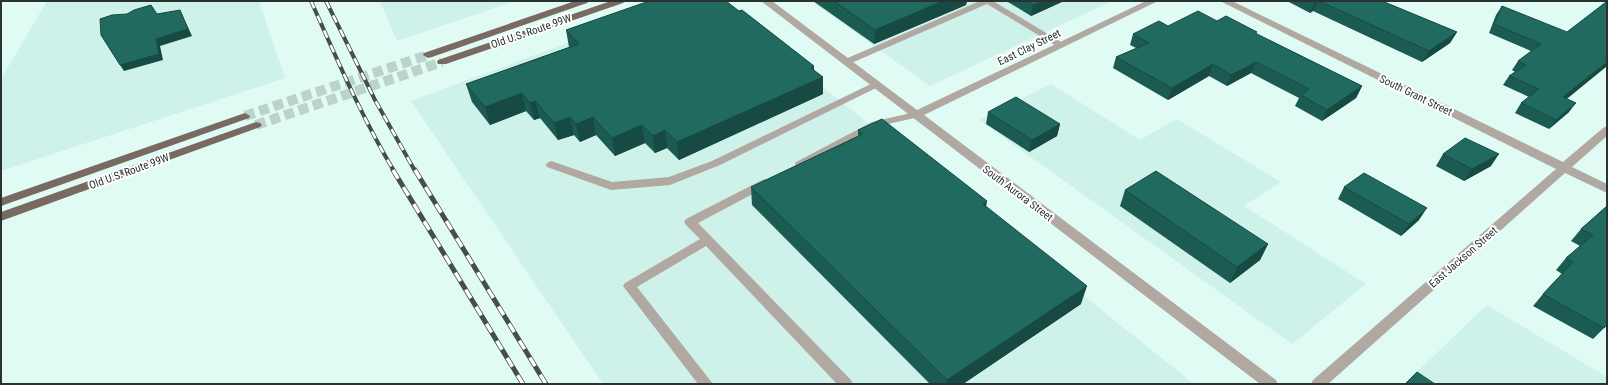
<svg xmlns="http://www.w3.org/2000/svg" width="1608" height="385" viewBox="0 0 1608 385" font-family="'Roboto Condensed',sans-serif">
	<style>
		.built { fill: #cef2ea }
		.lines { fill: none; stroke-linecap: round; stroke-linejoin: round }
		.primary-tunnel { stroke: #bbd2cd; stroke-width: 10; stroke-dasharray: 10 5; stroke-linecap: butt }
		.lane { fill: #b1a8a2; fill-rule: evenodd }
		.street { fill: #b1a8a2; fill-rule: evenodd }
		.primary { fill: #796960; fill-rule: evenodd }
		.rail-far1-casing { stroke: #434f4c; stroke-width: 4 }
		.rail-casing { stroke: #434f4c; stroke-width: 5 }
		.rail-far1 { stroke: #fff; stroke-width: 2.5; stroke-dasharray: 8; stroke-linecap: butt }
		.rail { stroke: #fff; stroke-width: 3.5; stroke-dasharray: 10; stroke-linecap: butt }
		.wall { fill: #1c5b52 }
		.shaded-wall { fill: #174a42 }
		.building { fill: #216a5f; stroke: #174a42 }
		.labels { text-anchor: middle; stroke-width: 4; stroke-linejoin: round; paint-order: stroke }
		.street-label { font-size: 11px; fill: #283230; stroke: #fff }
	</style>
	<rect width="100%" height="100%" fill="#e0faf4"/>
	<!-- built -->
	<path class="built" d="M 47,1 L 259,1 L 285,78 L 1,171 L 1,79 Z
		M 380,1 L 515,1 L 397,41 Z
		M 681,1 L 715,1 L 1194,384 L 603,384 L 411,101 Z
		M 811,1 L 1112,1 L 930,86 Z
		M 1051,84 L 1140,140 L 1177,119 L 1281,182 L 1244,206 L 1366,284 L 1292,344 L 979,120 Z
		M 1487,305 L 1607,377 L 1607,384 L 1404,384 Z"/>
	<g class="lines">
		<!-- primary-tunnel -->
		<path class="primary-tunnel" d="M 245,116 L 428,55
			M 256,125 L 442,62"/>
		<!-- lane -->
		<path class="lane" d="M 980,1 L 993,1 L 1066,45 L 1064,47 L 1058,47 L 987,4 L 849,64 L 846,65 L 841,62 L 843,60 Z
			M 875,82 L 878,83 L 880,85 L 878,87 L 720,165 L 670,185 L 611,190 L 547,167 L 546,165 L 547,163 L 551,161 L 612,182 L 669,177 L 712,161 Z
			M 915,112 L 919,113 L 920,115 L 919,117 L 879,126 L 804,166 L 796,166 L 795,164 L 796,162 L 872,122 Z
			M 764,179 L 768,180 L 769,183 L 768,186 L 698,223 L 851,380 L 853,384 L 837,384 L 706,246 L 637,287 L 713,384 L 698,384 L 623,286 L 625,283 L 700,239 L 686,225 L 684,222 L 686,219 Z"/>
		<!-- street -->
		<path class="street" d="M 761,1 L 772,1 L 917,110 L 1146,1 L 1158,1 L 924,115 L 1276,380 L 1278,384 L 1260,384 Z
			M 1220,1 L 1232,1 L 1563,162 L 1603,128 L 1607,126 L 1607,136 L 1572,167 L 1607,184 L 1607,193 L 1565,173 L 1328,384 L 1311,384 L 1313,380 L 1556,169 Z"/>
		<!-- primary -->
		<path class="primary" d="M 575,1 L 589,1 L 587,3 L 432,57 L 428,58 L 423,55 L 424,53 Z
			M 611,1 L 625,1 L 623,3 L 446,64 L 438,64 L 437,62 L 438,60 Z
			M 245,113 L 250,116 L 249,118 L 1,206 L 1,198 Z
			M 256,122 L 260,123 L 262,125 L 260,127 L 1,221 L 1,212 Z"/>
		<defs>
			<path id="rail-far1" d="M 311,1 C 337,59 361,116 394,171
				M 326,1 L 375,100 L 415,171"/>
			<path id="rail" d="M 393,170 L 523,384
				M 415,170 L 546,384"/>
		</defs>
		<!-- rail-far1 casing -->
		<use href="#rail-far1" class="rail-far1-casing"/>
		<!-- rail casing -->
		<use href="#rail" class="rail-casing"/>
		<!-- rail-far1 -->
		<use href="#rail-far1" class="rail-far1"/>
		<!-- rail -->
		<use href="#rail" class="rail"/>
	</g>
	<!-- wall -->
	<path class="wall" d="M 813,1 L 967,1 L 966,5 L 874,44 Z
		M 1008,1 L 1064,1 L 1031,16 L 1008,2 Z
		M 1287,1 L 1382,1 L 1457,32 L 1450,43 L 1422,62 L 1313,11 L 1310,13 Z
		M 1502,6 L 1607,66 L 1567,98 L 1569,112 L 1549,129 L 1515,113 L 1521,103 L 1529,97 L 1503,85 L 1509,76 L 1515,72 L 1512,70 L 1518,61 L 1531,51 L 1489,33 L 1496,15 Z
		M 1217,21 L 1256,34 L 1362,86 L 1356,98 L 1322,121 L 1295,106 L 1299,98 L 1251,73 L 1227,86 L 1209,76 L 1168,100 L 1113,68 L 1116,57 L 1136,48 L 1130,45 L 1133,34 L 1168,26 Z
		M 566,30 L 814,70 L 823,94 L 679,160 L 667,148 L 655,153 L 645,143 L 615,156 L 596,135 L 580,142 L 574,135 L 558,140 L 540,118 L 534,120 L 526,111 L 490,125 L 472,102 L 466,84 L 569,47 Z
		M 988,112 L 1060,124 L 1057,136 L 1029,152 L 986,124 Z
		M 858,130 L 986,207 L 1081,304 L 963,384 L 930,384 L 752,205 L 751,187 L 858,136 Z
		M 1443,154 L 1491,166 L 1464,181 L 1436,166 Z
		M 1344,187 L 1419,220 L 1401,236 L 1338,199 Z
		M 1125,190 L 1268,244 L 1260,260 L 1230,283 L 1120,206 Z
		M 1607,206 L 1607,325 L 1593,339 L 1533,306 L 1543,294 L 1562,274 L 1556,270 L 1566,258 L 1580,246 L 1571,241 L 1581,229 Z"/>
	<!-- shaded-wall -->
	<path class="shaded-wall" d="M 943,1 L 967,1 L 966,5 L 874,44 L 875,30 Z
		M 1043,1 L 1064,1 L 1031,16 L 1033,5 Z
		M 1318,1 L 1313,11 L 1310,13 L 1315,2 Z
		M 180,10 L 192,36 L 160,46 L 163,60 L 124,71 L 120,65 L 156,39 Z
		M 1457,32 L 1450,43 L 1422,62 L 1429,51 Z
		M 1256,62 L 1251,73 L 1227,86 L 1231,75 Z
		M 1607,62 L 1607,66 L 1557,107 L 1563,97 Z
		M 1213,64 L 1209,76 L 1168,100 L 1172,88 Z
		M 814,66 L 814,81 L 823,77 L 823,94 L 679,160 L 677,142 Z
		M 1362,86 L 1356,98 L 1322,121 L 1327,110 Z
		M 522,93 L 526,111 L 490,125 L 485,107 Z
		M 535,101 L 540,118 L 534,120 L 530,103 Z
		M 1576,103 L 1569,112 L 1549,129 L 1556,120 Z
		M 570,117 L 574,135 L 558,140 L 554,123 Z
		M 593,117 L 596,135 L 580,142 L 576,124 Z
		M 1060,124 L 1057,136 L 1029,152 L 1032,140 Z
		M 642,125 L 645,143 L 615,156 L 612,138 Z
		M 665,130 L 667,148 L 655,153 L 653,136 Z
		M 1499,154 L 1491,166 L 1464,181 L 1472,169 Z
		M 987,201 L 984,219 L 983,204 Z
		M 1427,208 L 1419,220 L 1401,236 L 1409,224 Z
		M 1268,244 L 1260,260 L 1230,283 L 1237,267 Z
		M 1087,286 L 1081,304 L 963,384 L 946,384 L 947,380 Z"/>
	<!-- building -->
	<path class="building" d="M 649,1 L 726,1 L 739,11 L 742,10 L 814,66 L 811,68 L 823,77 L 677,142 L 665,130 L 653,136 L 642,125 L 612,138 L 593,117 L 576,124 L 570,117 L 554,123 L 535,101 L 530,103 L 522,93 L 485,107 L 466,84 L 579,44 L 566,30 Z
		M 834,1 L 943,1 L 875,30 Z
		M 1026,1 L 1043,1 L 1033,5 Z
		M 1319,1 L 1382,1 L 1457,32 L 1429,51 Z
		M 1606,2 L 1607,3 L 1607,62 L 1563,97 L 1576,103 L 1556,120 L 1521,103 L 1539,89 L 1509,76 L 1526,65 L 1518,61 L 1541,44 L 1494,24 L 1502,6 L 1567,32 Z
		M 151,5 L 157,14 L 180,10 L 188,29 L 156,39 L 159,54 L 120,65 L 101,35 L 100,19 L 112,15 L 127,14 L 134,10 Z
		M 1198,11 L 1217,21 L 1226,16 L 1257,32 L 1255,33 L 1362,86 L 1327,110 L 1301,95 L 1309,89 L 1256,62 L 1231,75 L 1213,64 L 1172,88 L 1116,57 L 1149,43 L 1133,34 L 1159,21 L 1168,26 Z
		M 1016,97 L 1060,124 L 1032,140 L 988,112 Z
		M 882,119 L 987,201 L 983,204 L 1087,286 L 947,380 L 751,187 L 863,134 L 858,130 Z
		M 1465,138 L 1499,154 L 1472,169 L 1443,154 Z
		M 1156,171 L 1268,244 L 1237,267 L 1125,190 Z
		M 1364,173 L 1427,208 L 1409,224 L 1344,187 Z
		M 1607,206 L 1607,325 L 1604,328 L 1543,294 L 1573,262 L 1566,258 L 1593,235 L 1581,229 Z
		M 1417,372 L 1435,384 L 1405,384 Z"/>
	<g class="labels">
		<!-- street labels -->
		<g class="street-label">
			<text transform="translate(531 31) rotate(-19)" y="4">Old U.S. Route 99W</text>
			<text transform="translate(1029 47) rotate(-26)" y="4">East Clay Street</text>
			<text transform="translate(1416 95) rotate(26)" y="4">South Grant Street</text>
			<text transform="translate(129 171) rotate(-20)" y="4">Old U.S. Route 99W</text>
			<text transform="translate(1018 193) rotate(37)" y="4">South Aurora Street</text>
			<text transform="translate(1463 257) rotate(-41)" y="4">East Jackson Street</text>
		</g>
	</g>
	<!-- border -->
	<rect width="1608" height="385" fill="none" stroke="#283230" stroke-width="4"/>
</svg>
